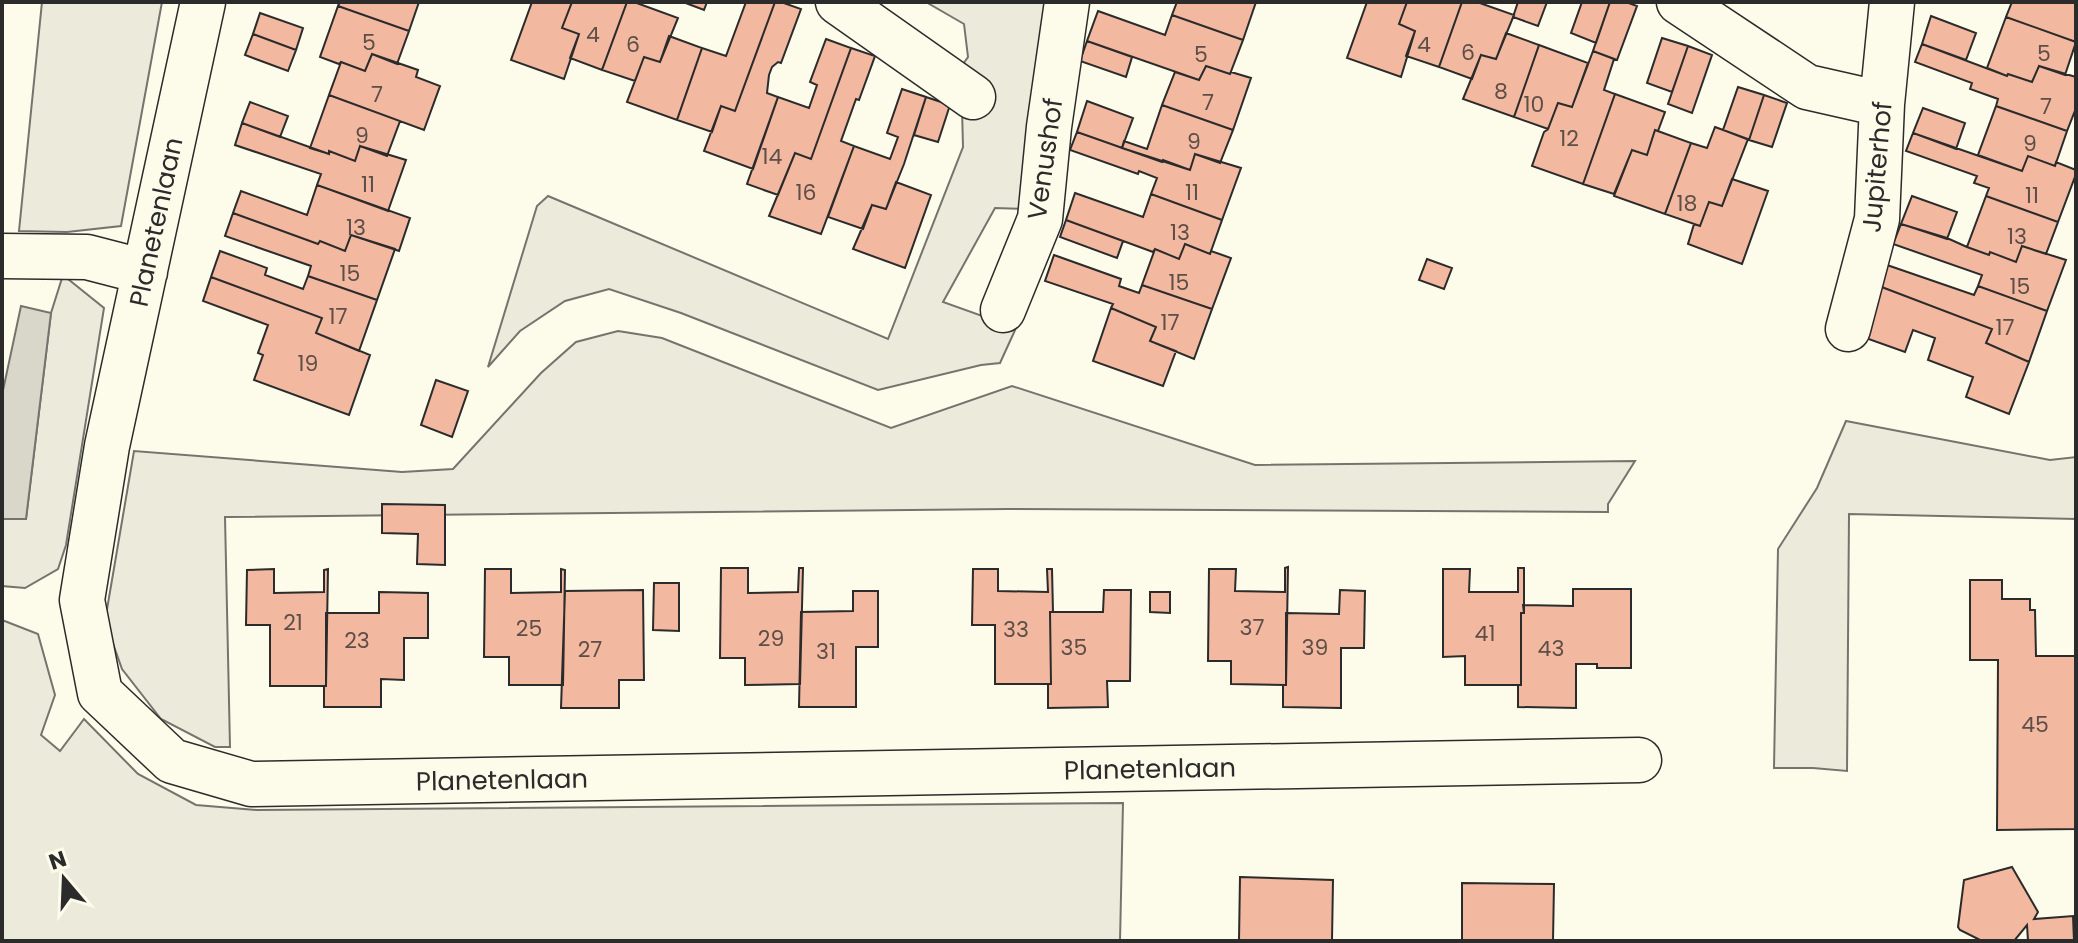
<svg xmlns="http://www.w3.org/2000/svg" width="2078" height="943" viewBox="0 0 2078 943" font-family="Poppins,sans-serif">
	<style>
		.green { fill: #ecebdb; stroke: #74746e; stroke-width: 2 }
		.water { fill: #d8d7c9; stroke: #74746e; stroke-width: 2 }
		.building { fill: #f2b8a0; stroke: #2b2b2b; stroke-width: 2 }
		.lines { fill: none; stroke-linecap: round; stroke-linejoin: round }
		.minor-casing { stroke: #2b2b2b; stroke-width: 47 }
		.minor { stroke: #fdfbea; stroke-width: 44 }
		.labels { text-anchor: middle; stroke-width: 6; stroke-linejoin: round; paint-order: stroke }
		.number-label { font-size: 22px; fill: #5d4e48 }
		.street-label { font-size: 26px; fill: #2b2b2b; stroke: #fdfbea }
	</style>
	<rect width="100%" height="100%" fill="#fdfbea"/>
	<!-- green -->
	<path class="green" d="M 42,2 L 162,2 L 121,226 L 67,232 L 19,231 Z
		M 926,2 L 1051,2 L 1027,209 L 995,208 L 943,302 L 1016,328 L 1000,363 L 981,365 L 878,390 L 681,313 L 609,289 L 565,301 L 520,331 L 488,367 L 537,206 L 548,196 L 888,339 L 963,147 L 962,109 L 949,84 L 968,57 L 964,24 Z
		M 63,275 L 104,308 L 66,545 L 58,569 L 25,588 L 2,586 L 2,519 L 26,519 L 51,313 Z
		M 618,331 L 662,338 L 891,428 L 1012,386 L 1255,465 L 1635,461 L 1608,504 L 1608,512 L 1008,509 L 225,517 L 230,747 L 215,747 L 161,719 L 122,669 L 105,621 L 134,451 L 402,472 L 453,469 L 541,373 L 576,342 Z
		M 1846,421 L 2050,460 L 2076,457 L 2076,519 L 1849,514 L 1847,771 L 1813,768 L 1774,768 L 1778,549 L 1817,488 Z
		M 2,620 L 38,634 L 55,695 L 41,735 L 60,751 L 84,719 L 138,774 L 196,805 L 257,810 L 1123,803 L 1120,941 L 2,941 Z"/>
	<!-- water -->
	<path class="water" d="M 21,306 L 51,313 L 26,519 L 2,519 L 2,395 Z"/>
	<!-- building -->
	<path class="building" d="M 340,2 L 419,2 L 409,31 L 338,6 Z
		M 532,2 L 572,2 L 562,28 L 579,34 L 564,79 L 511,60 Z
		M 572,2 L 627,2 L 602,70 L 570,58 L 579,34 L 562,28 Z
		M 627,2 L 634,2 L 678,18 L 660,62 L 644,57 L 635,81 L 602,70 Z
		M 683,2 L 707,2 L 704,10 Z
		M 746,2 L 775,2 L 735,111 L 721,106 L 712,132 L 677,120 L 702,48 L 726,56 Z
		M 775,2 L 781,2 L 801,9 L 781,63 L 778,62 L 772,67 L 769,75 L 767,93 L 778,97 L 753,169 L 704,151 L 721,106 L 735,111 Z
		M 1177,2 L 1256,2 L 1243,40 L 1172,15 Z
		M 1367,2 L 1407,2 L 1399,24 L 1415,31 L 1401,77 L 1347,58 Z
		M 1407,2 L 1462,2 L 1439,67 L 1406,56 L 1415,31 L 1399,24 Z
		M 1462,2 L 1477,2 L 1514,15 L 1496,59 L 1481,55 L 1472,79 L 1439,67 Z
		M 1518,2 L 1547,2 L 1538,26 L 1513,17 Z
		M 1582,2 L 1610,2 L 1596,43 L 1571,33 Z
		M 1610,2 L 1626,2 L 1637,6 L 1617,60 L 1593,51 Z
		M 2012,2 L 2076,2 L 2076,42 L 2006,17 Z
		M 338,6 L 409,31 L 397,64 L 372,54 L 365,71 L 341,62 L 339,64 L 320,57 Z
		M 1098,11 L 1165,35 L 1172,15 L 1243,40 L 1230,74 L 1206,66 L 1199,80 L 1087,41 Z
		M 260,13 L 303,28 L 296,50 L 253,34 Z
		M 1931,16 L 1976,33 L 1966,60 L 1922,44 Z
		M 2006,17 L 2076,42 L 2065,75 L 2039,66 L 2032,82 L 2008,74 L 2007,76 L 1987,68 Z
		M 1506,33 L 1539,45 L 1514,117 L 1463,99 L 1481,55 L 1496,59 Z
		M 253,34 L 296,50 L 288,71 L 245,55 Z
		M 669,36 L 702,48 L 677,120 L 627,102 L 644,57 L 660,62 Z
		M 1662,38 L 1688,46 L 1672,92 L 1647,83 Z
		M 826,39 L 851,48 L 811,159 L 795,153 L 778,195 L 747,184 L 778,97 L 809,108 L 817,85 L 810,82 Z
		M 1087,41 L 1132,57 L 1126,77 L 1080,61 Z
		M 1922,44 L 2007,76 L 2008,74 L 2032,82 L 2039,66 L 2076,77 L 2076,108 L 2067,131 L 1996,106 L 1998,99 L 1970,89 L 1972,83 L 1915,62 Z
		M 1539,45 L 1588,63 L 1572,107 L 1558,103 L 1548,129 L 1514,117 Z
		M 1688,46 L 1712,55 L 1692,113 L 1668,104 Z
		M 851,48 L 875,56 L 859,100 L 856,99 L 841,141 L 854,146 L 821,234 L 769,216 L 795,153 L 811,159 Z
		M 1593,51 L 1614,59 L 1604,90 L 1615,94 L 1583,184 L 1532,166 L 1544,132 L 1548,129 L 1558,103 L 1572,107 Z
		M 372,54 L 418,70 L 416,77 L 440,86 L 424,130 L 329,95 L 341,62 L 365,71 Z
		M 1206,66 L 1230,74 L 1231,72 L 1251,78 L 1233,130 L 1162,105 L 1175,72 L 1199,80 Z
		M 1738,87 L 1764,95 L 1749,140 L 1723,130 Z
		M 902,89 L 926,97 L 904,164 L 886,209 L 872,205 L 863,229 L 828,217 L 854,146 L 890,159 L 898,137 L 887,133 Z
		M 1615,94 L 1665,112 L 1658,131 L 1655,130 L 1647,155 L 1632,150 L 1614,194 L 1583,184 Z
		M 329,95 L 400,121 L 387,156 L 360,146 L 355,161 L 329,151 L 329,154 L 310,148 Z
		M 1764,95 L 1787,103 L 1772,147 L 1749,140 Z
		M 926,97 L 950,105 L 938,142 L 914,135 Z
		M 1087,101 L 1133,118 L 1122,148 L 1077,132 Z
		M 250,102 L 288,116 L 280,137 L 242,123 Z
		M 1162,105 L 1233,130 L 1220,163 L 1195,154 L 1190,170 L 1122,148 L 1124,141 L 1147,149 Z
		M 1996,106 L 2067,131 L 2055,166 L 2028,156 L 2022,171 L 1978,155 Z
		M 1923,108 L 1965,123 L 1956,149 L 1913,133 Z
		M 242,123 L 329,154 L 329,151 L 355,161 L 360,146 L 406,160 L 388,211 L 317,185 L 321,174 L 235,145 Z
		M 1715,127 L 1748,139 L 1722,206 L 1709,202 L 1700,226 L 1665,214 L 1691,143 L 1707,148 Z
		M 1655,130 L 1691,143 L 1665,214 L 1614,196 L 1632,150 L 1647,155 Z
		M 1077,132 L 1162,162 L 1163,160 L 1190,170 L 1195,154 L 1241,168 L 1222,220 L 1151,194 L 1157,178 L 1139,171 L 1138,174 L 1070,150 Z
		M 1913,133 L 2022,171 L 2028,156 L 2055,166 L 2056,162 L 2076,170 L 2076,174 L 2058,222 L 1986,196 L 1989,188 L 1974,183 L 1977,176 L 1906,151 Z
		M 1732,179 L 1768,191 L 1742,264 L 1688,244 L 1694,224 L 1700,226 L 1709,202 L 1722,206 Z
		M 896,182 L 931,195 L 905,268 L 853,249 L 872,205 L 886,209 Z
		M 317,185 L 410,218 L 399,251 L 351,235 L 345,251 L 320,241 L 318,244 L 233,213 L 241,191 L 307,215 Z
		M 1075,193 L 1143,217 L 1151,194 L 1222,220 L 1210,254 L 1185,244 L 1179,259 L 1155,249 L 1153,252 L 1066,220 Z
		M 1912,196 L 1957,212 L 1947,239 L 1901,224 Z
		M 1986,196 L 2058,222 L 2046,254 L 2022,246 L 2016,262 L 1990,252 L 1989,255 L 1967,247 Z
		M 233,213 L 318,244 L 320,241 L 345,251 L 351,235 L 395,249 L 377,300 L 308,276 L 311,266 L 225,236 Z
		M 1066,220 L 1123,241 L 1117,258 L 1060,237 Z
		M 1901,224 L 1947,238 L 1967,247 L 1989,255 L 1990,252 L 2016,262 L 2022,246 L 2066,260 L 2047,311 L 1978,286 L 1982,275 L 1893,244 Z
		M 1185,244 L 1210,254 L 1211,251 L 1231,258 L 1212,309 L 1142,285 L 1155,249 L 1179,259 Z
		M 220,251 L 267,268 L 265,275 L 303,289 L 308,276 L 377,300 L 359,351 L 316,333 L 322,318 L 211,277 Z
		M 1054,255 L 1121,279 L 1119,286 L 1139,293 L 1142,285 L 1212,309 L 1194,359 L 1150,341 L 1156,327 L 1111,308 L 1113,304 L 1045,281 Z
		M 1427,259 L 1452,268 L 1444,289 L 1419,280 Z
		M 1887,265 L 1974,295 L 1978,286 L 2047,311 L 2029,362 L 1986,343 L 1992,329 L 1879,286 Z
		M 211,277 L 322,318 L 316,333 L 370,355 L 349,415 L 254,380 L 263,355 L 258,353 L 268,325 L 203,301 Z
		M 1879,286 L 1992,329 L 1986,343 L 2029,362 L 2009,414 L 1966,397 L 1973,377 L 1928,360 L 1935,338 L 1913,330 L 1905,352 L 1860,336 Z
		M 1111,308 L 1156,327 L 1150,341 L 1176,351 L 1163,386 L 1093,361 Z
		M 436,380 L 468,391 L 452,437 L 421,425 Z
		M 382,504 L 445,505 L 445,565 L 417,564 L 418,534 L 382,533 Z
		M 1288,567 L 1286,685 L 1231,684 L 1231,661 L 1208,661 L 1209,569 L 1236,569 L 1235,591 L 1285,592 L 1285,568 Z
		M 721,568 L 748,568 L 748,593 L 798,592 L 799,568 L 803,568 L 800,684 L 745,685 L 745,658 L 720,658 Z
		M 1518,568 L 1524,568 L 1524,613 L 1521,613 L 1521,685 L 1465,685 L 1465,656 L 1443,657 L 1443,569 L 1470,569 L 1469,592 L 1518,592 Z
		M 274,569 L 274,593 L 324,592 L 324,570 L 328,569 L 326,686 L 270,686 L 270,625 L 246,625 L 247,570 Z
		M 485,569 L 511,569 L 511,593 L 561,592 L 561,569 L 565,570 L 563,685 L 509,685 L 509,657 L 484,657 Z
		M 973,569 L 998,569 L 998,591 L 1048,592 L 1047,569 L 1052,569 L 1053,612 L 1050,612 L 1051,684 L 995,684 L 995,625 L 972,625 Z
		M 1970,580 L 2002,580 L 2002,599 L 2030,599 L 2030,610 L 2035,610 L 2036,656 L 2076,656 L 2076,829 L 1997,830 L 1998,660 L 1970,660 Z
		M 654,583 L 679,583 L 679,631 L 653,630 Z
		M 1573,589 L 1631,589 L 1631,668 L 1597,668 L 1597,664 L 1576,664 L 1576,708 L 1518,707 L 1518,685 L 1521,685 L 1521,613 L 1524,613 L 1523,605 L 1573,606 Z
		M 643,590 L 644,680 L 619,680 L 619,708 L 561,708 L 565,591 Z
		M 1104,590 L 1131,590 L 1130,681 L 1107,681 L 1108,707 L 1048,708 L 1048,684 L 1051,684 L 1050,612 L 1103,612 Z
		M 1340,590 L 1365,591 L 1364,648 L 1341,648 L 1341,708 L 1283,707 L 1283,685 L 1286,685 L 1286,613 L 1339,614 Z
		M 853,591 L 878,591 L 878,647 L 856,647 L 856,707 L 799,707 L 801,612 L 853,611 Z
		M 379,592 L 428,593 L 428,638 L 404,638 L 404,680 L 381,679 L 381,707 L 324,707 L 324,686 L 326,686 L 326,613 L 379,613 Z
		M 1150,592 L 1170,592 L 1170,613 L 1150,612 Z
		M 2012,867 L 2038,912 L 2034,919 L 2073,916 L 2074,941 L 2028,941 L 2027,925 L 2014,941 L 1982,941 L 1960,930 L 1958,927 L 1964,880 Z
		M 1240,877 L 1333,880 L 1332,941 L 1239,941 Z
		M 1462,883 L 1554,884 L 1553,941 L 1462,941 Z"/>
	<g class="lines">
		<defs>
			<path id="minor" d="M 203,2 L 107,446 L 82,600 L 100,693 L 172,761 L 251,784 L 1639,760
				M 838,2 L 973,97
				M 1679,2 L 1807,87 L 1882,104
				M 2,256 L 87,257 L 145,272
				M 1003,310 L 1040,219 L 1049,127 L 1067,2
				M 1848,329 L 1877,219 L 1882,104 L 1892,2"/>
		</defs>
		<!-- minor casing -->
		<use href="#minor" class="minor-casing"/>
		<!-- minor -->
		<use href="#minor" class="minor"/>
	</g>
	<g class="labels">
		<!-- number labels -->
		<g class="number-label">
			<text x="593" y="42">4</text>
			<text x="369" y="50">5</text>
			<text x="633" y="52">6</text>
			<text x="1424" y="52">4</text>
			<text x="1468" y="60">6</text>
			<text x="2044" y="61">5</text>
			<text x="1201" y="62">5</text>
			<text x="1501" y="99">8</text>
			<text x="377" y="102">7</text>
			<text x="1208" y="110">7</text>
			<text x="1534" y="112">10</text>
			<text x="2046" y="114">7</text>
			<text x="362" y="143">9</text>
			<text x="1569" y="146">12</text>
			<text x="1194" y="149">9</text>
			<text x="2030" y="151">9</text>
			<text x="772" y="164">14</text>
			<text x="368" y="192">11</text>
			<text x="806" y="200">16</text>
			<text x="1192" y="200">11</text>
			<text x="2032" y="203">11</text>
			<text x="1687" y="211">18</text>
			<text x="356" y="235">13</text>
			<text x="1180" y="240">13</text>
			<text x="2017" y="244">13</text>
			<text x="350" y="281">15</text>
			<text x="1179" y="290">15</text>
			<text x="2020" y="294">15</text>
			<text x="338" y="324">17</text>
			<text x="1170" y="330">17</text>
			<text x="2005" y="335">17</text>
			<text x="308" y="371">19</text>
			<text x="293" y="630">21</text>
			<text x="1252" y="635">37</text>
			<text x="529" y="636">25</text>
			<text x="1016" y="637">33</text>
			<text x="1485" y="641">41</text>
			<text x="771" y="646">29</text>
			<text x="357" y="648">23</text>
			<text x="1074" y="655">35</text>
			<text x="1315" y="655">39</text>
			<text x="1551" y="656">43</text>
			<text x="590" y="657">27</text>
			<text x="826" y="659">31</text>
			<text x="2035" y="732">45</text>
		</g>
		<!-- street labels -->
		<g class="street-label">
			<text transform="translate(1045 159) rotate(-82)" y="9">Venushof</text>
			<text transform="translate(1877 167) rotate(-85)" y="9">Jupiterhof</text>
			<text transform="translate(156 222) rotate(-78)" y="9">Planetenlaan</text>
			<text transform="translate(1150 769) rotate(-1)" y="9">Planetenlaan</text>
			<text transform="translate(502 780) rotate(-1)" y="9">Planetenlaan</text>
		</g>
	</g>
	<!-- border -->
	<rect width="2078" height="943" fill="none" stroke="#2b2b2b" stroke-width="8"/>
	<!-- north arrow -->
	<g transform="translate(64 879) rotate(341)" stroke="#fdfbea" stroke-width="6" paint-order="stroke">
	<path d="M0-6L14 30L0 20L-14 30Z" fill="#2b2b2b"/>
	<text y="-12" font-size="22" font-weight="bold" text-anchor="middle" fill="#2b2b2b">N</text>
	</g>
</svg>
